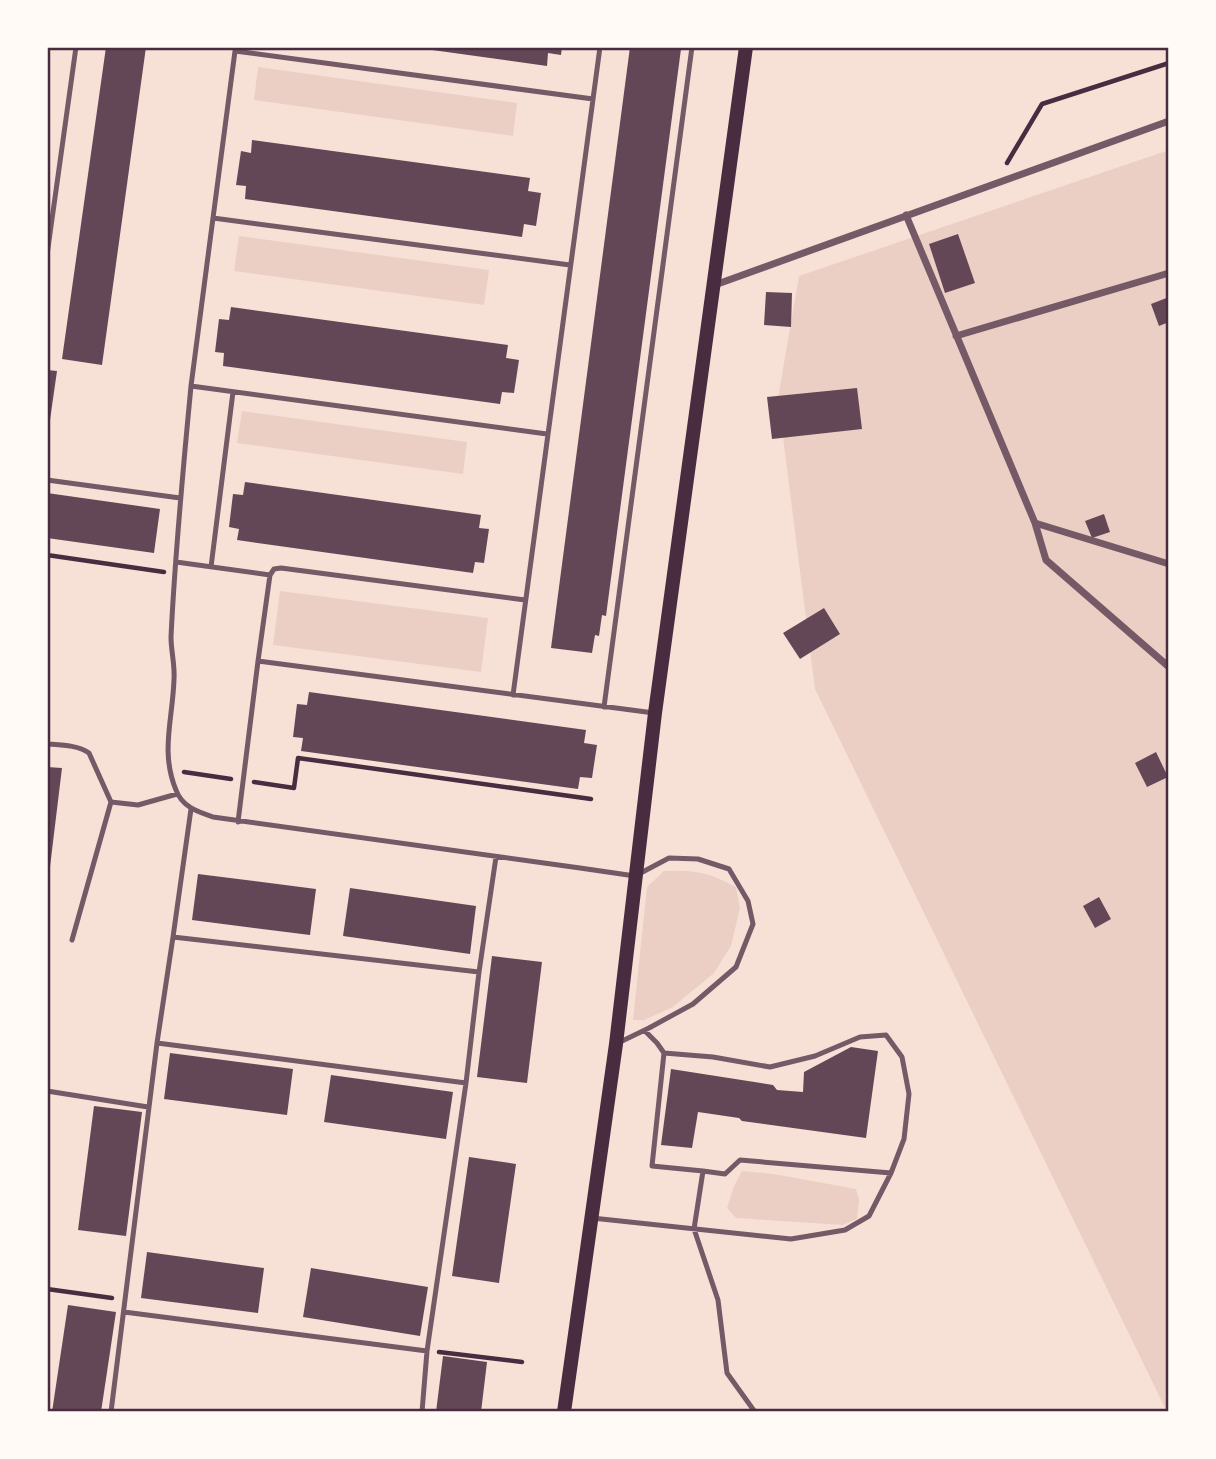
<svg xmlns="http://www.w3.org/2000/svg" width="1216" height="1459" viewBox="0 0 1216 1459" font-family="Mulish,sans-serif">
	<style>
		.green { fill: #ebcfc5 }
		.building { fill: #644757 }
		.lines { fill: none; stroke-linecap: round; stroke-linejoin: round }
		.path { stroke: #4a2c40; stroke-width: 4.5 }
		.service { stroke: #755966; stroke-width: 5 }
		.minor { stroke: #755966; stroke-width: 7 }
		.secondary { stroke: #4a2c40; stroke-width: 14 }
		.neatline { fill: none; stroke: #4a2c40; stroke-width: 2.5 }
	</style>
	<rect width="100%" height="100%" fill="#f7e1d7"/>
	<!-- green -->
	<path class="green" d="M 258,67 L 517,103 L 513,136 L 254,100 Z
		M 1169,150 L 1169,1412 L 1167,1412 L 815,689 L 778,398 L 799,276 Z
		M 239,236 L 489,270 L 484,305 L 234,271 Z
		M 242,411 L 467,442 L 463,474 L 237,443 Z
		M 280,591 L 488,618 L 481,672 L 273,645 Z
		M 664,871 C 697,870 707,872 736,887 L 740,908 L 731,946 L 714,973 L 673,1007 L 644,1020 L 633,1020 L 647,887 Z
		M 742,1171 L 774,1174 L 856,1189 L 859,1200 L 857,1219 L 843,1225 L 736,1218 L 727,1208 L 734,1186 Z"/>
	<!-- building -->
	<path class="building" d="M 106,47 L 146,47 L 102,365 L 62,359 Z
		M 425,47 L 562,47 L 561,55 L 548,53 L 547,66 L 425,49 Z
		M 630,47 L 672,47 L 681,49 L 606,616 L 602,615 L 599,636 L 595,635 L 592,653 L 551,648 Z
		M 252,140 L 530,178 L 528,191 L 541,193 L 536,226 L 524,224 L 522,237 L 245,199 L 246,186 L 236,185 L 241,151 L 251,153 Z
		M 958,234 L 975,283 L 945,293 L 929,244 Z
		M 766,292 L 792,293 L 791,327 L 764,325 Z
		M 1169,297 L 1169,322 L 1159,326 L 1151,304 Z
		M 231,307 L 508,345 L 506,358 L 519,360 L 514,393 L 502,392 L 500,404 L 223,366 L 224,353 L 215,352 L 219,319 L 229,320 Z
		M 47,370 L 57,371 L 49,427 L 47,427 Z
		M 857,388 L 862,429 L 772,439 L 767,397 Z
		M 245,482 L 481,515 L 479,528 L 489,529 L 484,563 L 475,562 L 473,573 L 237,540 L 239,529 L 229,527 L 233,494 L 243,495 Z
		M 47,493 L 160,509 L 154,553 L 47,538 Z
		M 1104,514 L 1110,532 L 1092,538 L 1085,521 Z
		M 824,608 L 840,634 L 800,659 L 783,633 Z
		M 309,692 L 586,730 L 584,743 L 597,745 L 592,778 L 580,777 L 578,789 L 301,751 L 303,738 L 293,737 L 297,704 L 307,705 Z
		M 1156,752 L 1168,777 L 1147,787 L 1135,763 Z
		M 47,767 L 62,768 L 49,875 L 47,875 Z
		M 198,874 L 316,889 L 310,935 L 192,920 Z
		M 350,888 L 476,906 L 470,954 L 343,936 Z
		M 1099,897 L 1111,919 L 1095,928 L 1083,906 Z
		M 492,956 L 542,962 L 527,1083 L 477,1077 Z
		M 851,1047 L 878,1051 L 866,1138 L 742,1121 L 739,1118 L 698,1112 L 692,1148 L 661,1145 L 671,1069 L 773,1085 L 777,1090 L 803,1092 L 804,1072 Z
		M 170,1053 L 293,1069 L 287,1115 L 164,1099 Z
		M 331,1075 L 453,1092 L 446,1139 L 324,1122 Z
		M 94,1106 L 142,1112 L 126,1236 L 78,1230 Z
		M 469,1157 L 516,1164 L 499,1283 L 452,1276 Z
		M 147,1252 L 264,1268 L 258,1313 L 141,1298 Z
		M 311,1268 L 428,1287 L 420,1336 L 303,1317 Z
		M 68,1305 L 116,1312 L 101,1412 L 52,1412 Z
		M 443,1356 L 487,1362 L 481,1412 L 436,1412 Z"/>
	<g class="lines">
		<!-- path -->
		<path class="path" d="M 1007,163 L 1042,104 L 1169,63
			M 47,555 L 164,572
			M 184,772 L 231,779
			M 254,782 L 294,788 L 298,758 L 591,799
			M 47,1289 L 112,1298
			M 439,1352 L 522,1362"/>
		<!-- service -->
		<path class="service" d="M 213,218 L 191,386 L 547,434
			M 47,255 L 76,47
			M 570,265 L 213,218 L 235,51 L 593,99
			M 191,386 C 183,469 175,553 171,637 C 171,651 175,665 174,679 C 173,718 160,752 176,790 C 182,807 198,812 213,817 L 580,868 L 635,876 L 669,858 L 698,859 L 729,869 L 748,901 L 753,924 L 736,967 L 693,1004 L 649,1028 L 618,1043
			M 47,480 L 180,498
			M 176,562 L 270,575
			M 211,567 L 233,392
			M 258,661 L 270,575 L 274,569 L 281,568 L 525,600
			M 513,695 L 600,47
			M 604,707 L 692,47
			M 47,744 C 61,745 78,745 89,753 L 111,802 L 138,805 L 177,794
			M 191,809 L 173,937 L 479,972 L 496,857
			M 238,822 L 258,661 L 654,713
			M 72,940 L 111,802
			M 664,1053 L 652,1166 L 703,1171 L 694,1229 L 718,1300 L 727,1373 L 755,1412
			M 466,1083 L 479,972
			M 47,1091 L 148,1107
			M 703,1171 L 725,1174 L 740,1160 L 891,1173
			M 592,1218 L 791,1239 L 845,1230 L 869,1216 L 891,1173 L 904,1139 L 909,1094 L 902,1057 L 886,1035 L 860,1037 L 815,1056 L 770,1067 L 713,1057 L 664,1053 L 657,1043 L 645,1031
			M 124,1312 L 427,1351 L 466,1083 L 157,1043 L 173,937
			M 111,1412 L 157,1043
			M 422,1412 L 427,1351"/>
		<!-- minor -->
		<path class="minor" d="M 906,215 L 1035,523 L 1046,560 L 1169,667
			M 712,286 L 1169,121
			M 956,336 L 1169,273
			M 1035,523 L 1169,564"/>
		<!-- secondary -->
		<path class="secondary" d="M 564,1412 L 616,1044 L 655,713 L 746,47"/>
	</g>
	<!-- border -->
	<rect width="1216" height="1459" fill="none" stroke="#fffaf5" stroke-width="98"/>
	<rect x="49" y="49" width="1118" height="1361" class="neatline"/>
</svg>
